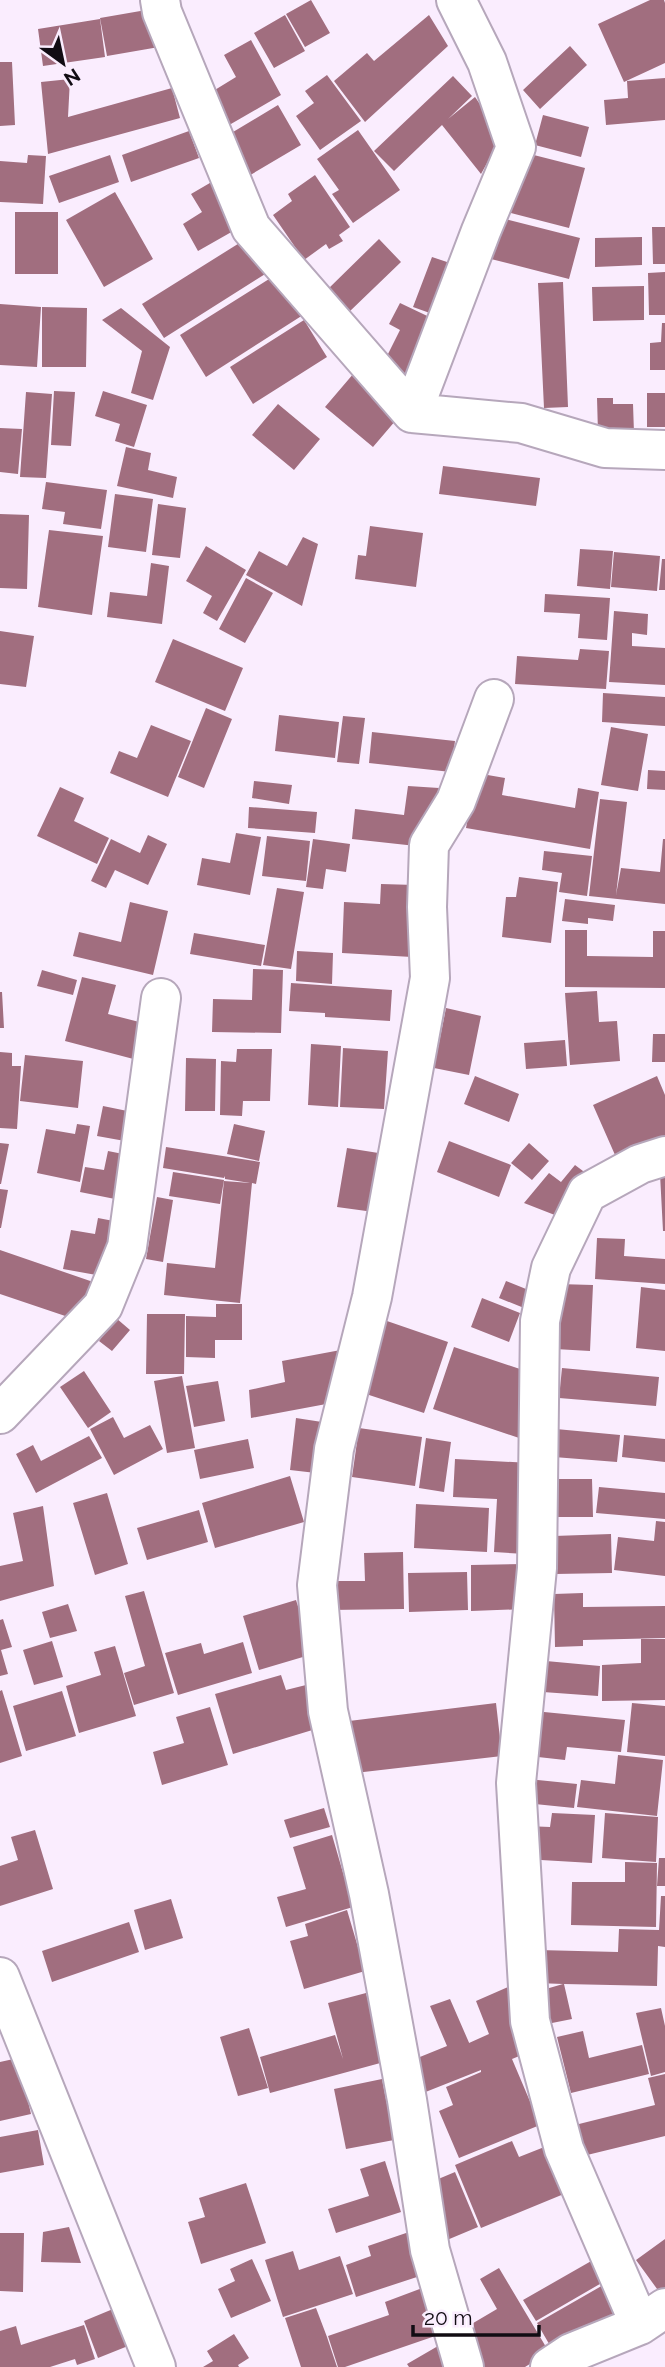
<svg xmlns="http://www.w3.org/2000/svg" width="665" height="2367" viewBox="0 0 665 2367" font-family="Raleway,sans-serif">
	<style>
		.building { fill: #a16e7f }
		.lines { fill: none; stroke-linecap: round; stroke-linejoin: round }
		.street-casing { stroke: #b6a7bb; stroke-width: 42 }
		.street { stroke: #fff; stroke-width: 38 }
	</style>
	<rect width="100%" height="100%" fill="#faedfe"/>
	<!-- building -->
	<path class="building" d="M 311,0 L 330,33 L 305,47 L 286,14 Z
		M 650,0 L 664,0 L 665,3 L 665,63 L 624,82 L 598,24 Z
		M 152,9 L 159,47 L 107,56 L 100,18 Z
		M 285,15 L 305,51 L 274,68 L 254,33 Z
		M 429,15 L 448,46 L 365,122 L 334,81 L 367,53 L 374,61 Z
		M 100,19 L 105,57 L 43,66 L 38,29 Z
		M 251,40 L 281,95 L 224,128 L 205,96 L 236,77 L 224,55 Z
		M 570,46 L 587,65 L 540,109 L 523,90 Z
		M 0,62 L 12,62 L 15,125 L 0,126 Z
		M 327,75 L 361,121 L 320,150 L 296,116 L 314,103 L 305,91 Z
		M 453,76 L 472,96 L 448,119 L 475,97 L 502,136 L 481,174 L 442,125 L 394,171 L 374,151 Z
		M 665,78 L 665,120 L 606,125 L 604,100 L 628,98 L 627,81 Z
		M 70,79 L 68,117 L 172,88 L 180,118 L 48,154 L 41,82 Z
		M 278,105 L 301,145 L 247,177 L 223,138 Z
		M 543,115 L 589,127 L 581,157 L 535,145 Z
		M 358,130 L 400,190 L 353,223 L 332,194 L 339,190 L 317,159 Z
		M 189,131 L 199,158 L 131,182 L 122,155 Z
		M 522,152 L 585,168 L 569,228 L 507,212 Z
		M 28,155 L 46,156 L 43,204 L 0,202 L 0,161 L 27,163 Z
		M 110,155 L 119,182 L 59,203 L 49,176 Z
		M 315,175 L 350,227 L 339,235 L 343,241 L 329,249 L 326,244 L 304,260 L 273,215 L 292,201 L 288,194 Z
		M 215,180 L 242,226 L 198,251 L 183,224 L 202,212 L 191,194 Z
		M 115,192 L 153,259 L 104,287 L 66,220 Z
		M 15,212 L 58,212 L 58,274 L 15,274 Z
		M 501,218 L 580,238 L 569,279 L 491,259 Z
		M 652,227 L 665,227 L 665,264 L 653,264 Z
		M 249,237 L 270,271 L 164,338 L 142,304 Z
		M 642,237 L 642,265 L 595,267 L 595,238 Z
		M 379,239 L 401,262 L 348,313 L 326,291 Z
		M 432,257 L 459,266 L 441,317 L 413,307 Z
		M 665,272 L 665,315 L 649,315 L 648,273 Z
		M 277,274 L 303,315 L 206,377 L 180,335 Z
		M 563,282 L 568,407 L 544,408 L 538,283 Z
		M 644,286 L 644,320 L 593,321 L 592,287 Z
		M 400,303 L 442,323 L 415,381 L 382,366 L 400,330 L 389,324 Z
		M 0,304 L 41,307 L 37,367 L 0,365 Z
		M 42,307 L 87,308 L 86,367 L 42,367 Z
		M 121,308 L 170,347 L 153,400 L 131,393 L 142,351 L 102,320 Z
		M 304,320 L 327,357 L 253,404 L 230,367 Z
		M 662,323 L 665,323 L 665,370 L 650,370 L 650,343 L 661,342 Z
		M 354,373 L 402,413 L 373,447 L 325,407 Z
		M 54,391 L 75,392 L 71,446 L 51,445 Z
		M 103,391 L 147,405 L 134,447 L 115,441 L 120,424 L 95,416 Z
		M 26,392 L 52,394 L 46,478 L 20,477 Z
		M 647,393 L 665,393 L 665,427 L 647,427 Z
		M 597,398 L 613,398 L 613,404 L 633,404 L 634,433 L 598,433 Z
		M 278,404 L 320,439 L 294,470 L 252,435 Z
		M 0,428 L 22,429 L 18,474 L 0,472 Z
		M 126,447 L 151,453 L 148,470 L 177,477 L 173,498 L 117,486 Z
		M 443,466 L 540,478 L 536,506 L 439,494 Z
		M 46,482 L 107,490 L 101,529 L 63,524 L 65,512 L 42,509 Z
		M 115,494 L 153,499 L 146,552 L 108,547 Z
		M 158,504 L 186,508 L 180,558 L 152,555 Z
		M 0,514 L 29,515 L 27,589 L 0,588 Z
		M 370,526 L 423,533 L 416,587 L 355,579 L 358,555 L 366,556 Z
		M 49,530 L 103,536 L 92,615 L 38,607 Z
		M 303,537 L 318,544 L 302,606 L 246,575 L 259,551 L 287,566 Z
		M 206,546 L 246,570 L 217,621 L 203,613 L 212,596 L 186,581 Z
		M 580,549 L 613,551 L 610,589 L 577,586 Z
		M 614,552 L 660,556 L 657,591 L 611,587 Z
		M 662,559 L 665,559 L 665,590 L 659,590 Z
		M 151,563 L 169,566 L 162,624 L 107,617 L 110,592 L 147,596 Z
		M 246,578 L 273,593 L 245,643 L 219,629 Z
		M 545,594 L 610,598 L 607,640 L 578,638 L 580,614 L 544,612 Z
		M 614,611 L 648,614 L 647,635 L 632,633 L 632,646 L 665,648 L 665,685 L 609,682 Z
		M 0,631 L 34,636 L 26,687 L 0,684 Z
		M 173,639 L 243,668 L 225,711 L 155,682 Z
		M 580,649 L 609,651 L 606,689 L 515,684 L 517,656 L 578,660 Z
		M 603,693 L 665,697 L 665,726 L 602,722 Z
		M 206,708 L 232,719 L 204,788 L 178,777 Z
		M 279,715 L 339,722 L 335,758 L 275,751 Z
		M 343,716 L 365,718 L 359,764 L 337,762 Z
		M 151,725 L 191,741 L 168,797 L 110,773 L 119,751 L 137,758 Z
		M 611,727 L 648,734 L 638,791 L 601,785 Z
		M 372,732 L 455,741 L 451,772 L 369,763 Z
		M 648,770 L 665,771 L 665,790 L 647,789 Z
		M 476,773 L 505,778 L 502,795 L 575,808 L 578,788 L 599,792 L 590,849 L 466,828 Z
		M 254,781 L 292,785 L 289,804 L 252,798 Z
		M 408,786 L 439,788 L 416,846 L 352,839 L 355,809 L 404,815 Z
		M 60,787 L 84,798 L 74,821 L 109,838 L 97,864 L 37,836 Z
		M 600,799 L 627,802 L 616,895 L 621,868 L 660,872 L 663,839 L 665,839 L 665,904 L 589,896 Z
		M 249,807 L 317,812 L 315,833 L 248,828 Z
		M 236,833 L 261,837 L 250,895 L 197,885 L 202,858 L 230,863 Z
		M 148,835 L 167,844 L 148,885 L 115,870 L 106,888 L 91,881 L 111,839 L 140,853 Z
		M 267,836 L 310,841 L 306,881 L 262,876 Z
		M 313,839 L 350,844 L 346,872 L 326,869 L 323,889 L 306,887 Z
		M 544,851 L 592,856 L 587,896 L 559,892 L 562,873 L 542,870 Z
		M 519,877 L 558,882 L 551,943 L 502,937 L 506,897 L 516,897 Z
		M 381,884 L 415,885 L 412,957 L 342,953 L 344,902 L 380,904 Z
		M 277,888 L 304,892 L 291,969 L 263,965 Z
		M 565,899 L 615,905 L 613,921 L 588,918 L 588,924 L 562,921 Z
		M 130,902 L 168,911 L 153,975 L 73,956 L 79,932 L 121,942 Z
		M 565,930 L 587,930 L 587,956 L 653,957 L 653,931 L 665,931 L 665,988 L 565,987 Z
		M 194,933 L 265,945 L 261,966 L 190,954 Z
		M 297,951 L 333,953 L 332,984 L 296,981 Z
		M 253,969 L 283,970 L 281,1033 L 212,1032 L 213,999 L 252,1000 Z
		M 42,970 L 77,980 L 73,995 L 37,986 Z
		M 82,977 L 116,985 L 108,1014 L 151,1025 L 141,1061 L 65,1041 Z
		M 291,983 L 392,990 L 390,1021 L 325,1017 L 325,1013 L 289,1011 Z
		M 597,991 L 599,1022 L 617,1021 L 620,1061 L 570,1065 L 565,993 Z
		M 0,992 L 2,992 L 4,1028 L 0,1028 Z
		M 446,1008 L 481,1016 L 469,1075 L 434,1068 Z
		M 653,1034 L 665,1034 L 665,1062 L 652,1062 Z
		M 565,1040 L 567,1066 L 526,1069 L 524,1043 Z
		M 311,1044 L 341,1046 L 338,1107 L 308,1105 Z
		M 343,1048 L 388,1051 L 384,1109 L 340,1107 Z
		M 237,1049 L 272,1049 L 270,1101 L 243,1101 L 242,1116 L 220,1115 L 221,1061 L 236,1062 Z
		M 0,1052 L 12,1053 L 12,1066 L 21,1066 L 17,1129 L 0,1128 Z
		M 25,1055 L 83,1061 L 78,1108 L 20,1101 Z
		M 186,1058 L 216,1059 L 215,1111 L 185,1111 Z
		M 475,1076 L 519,1094 L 509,1122 L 464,1104 Z
		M 657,1076 L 665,1095 L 665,1144 L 619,1164 L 593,1105 Z
		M 103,1106 L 142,1114 L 136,1143 L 97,1136 Z
		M 77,1124 L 90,1126 L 80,1182 L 37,1173 L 46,1129 L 75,1134 Z
		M 234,1124 L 265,1131 L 259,1161 L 227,1154 Z
		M 449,1141 L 511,1165 L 499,1197 L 437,1172 Z
		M 0,1143 L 9,1144 L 1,1184 L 0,1184 Z
		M 529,1143 L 549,1161 L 532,1180 L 511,1163 Z
		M 166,1147 L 260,1162 L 256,1184 L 252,1183 L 240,1303 L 164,1295 L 167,1263 L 215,1268 L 224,1181 L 250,1183 L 225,1179 L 225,1176 L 224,1178 L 163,1168 Z
		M 347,1148 L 391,1155 L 381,1213 L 337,1207 Z
		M 108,1151 L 138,1157 L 130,1202 L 80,1192 L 85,1167 L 104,1170 Z
		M 575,1165 L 595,1180 L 565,1219 L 524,1203 L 549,1173 L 561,1182 Z
		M 173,1172 L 224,1180 L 220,1204 L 169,1196 Z
		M 660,1174 L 665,1174 L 665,1231 L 663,1231 Z
		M 0,1189 L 8,1190 L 1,1228 L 0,1228 Z
		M 157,1197 L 173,1200 L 163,1262 L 146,1259 Z
		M 98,1218 L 124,1223 L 113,1278 L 63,1269 L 71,1230 L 95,1234 Z
		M 597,1238 L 625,1239 L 624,1256 L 665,1259 L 665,1284 L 595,1279 Z
		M 0,1250 L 99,1284 L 86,1323 L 0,1294 Z
		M 506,1281 L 536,1293 L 529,1310 L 499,1298 Z
		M 558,1284 L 593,1285 L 590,1351 L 555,1349 Z
		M 641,1287 L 665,1290 L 665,1351 L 636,1348 Z
		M 482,1298 L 520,1313 L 509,1342 L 471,1327 Z
		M 216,1304 L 242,1304 L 242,1340 L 215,1340 L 215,1358 L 186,1357 L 186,1316 L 216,1317 Z
		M 147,1314 L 185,1314 L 184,1374 L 146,1374 Z
		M 116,1318 L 130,1330 L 112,1351 L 99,1341 Z
		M 387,1321 L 448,1342 L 424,1413 L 363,1393 Z
		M 454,1347 L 538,1375 L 531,1442 L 433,1409 Z
		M 346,1349 L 337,1402 L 251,1418 L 249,1390 L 285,1382 L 282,1361 Z
		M 562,1368 L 659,1377 L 656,1406 L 559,1398 Z
		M 84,1371 L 111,1412 L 88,1428 L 60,1387 Z
		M 182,1376 L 195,1448 L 167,1453 L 154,1381 Z
		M 218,1381 L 225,1421 L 194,1427 L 186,1386 Z
		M 113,1417 L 124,1438 L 150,1425 L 163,1449 L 114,1475 L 90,1429 Z
		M 296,1418 L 322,1422 L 316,1473 L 290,1470 Z
		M 359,1428 L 422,1437 L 415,1486 L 352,1477 Z
		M 556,1429 L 620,1435 L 617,1462 L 554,1457 Z
		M 624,1435 L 665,1439 L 665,1462 L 622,1457 Z
		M 89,1436 L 102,1458 L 36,1493 L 16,1454 L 33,1445 L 41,1461 Z
		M 426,1438 L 451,1442 L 444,1492 L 419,1488 Z
		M 248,1439 L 254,1468 L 200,1479 L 194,1450 Z
		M 455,1459 L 531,1463 L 526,1554 L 494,1552 L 497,1499 L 453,1497 Z
		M 290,1476 L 304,1522 L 215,1548 L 202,1503 Z
		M 551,1479 L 592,1479 L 593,1517 L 552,1517 Z
		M 599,1487 L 665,1493 L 665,1519 L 596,1513 Z
		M 107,1493 L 128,1564 L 95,1575 L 73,1503 Z
		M 416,1504 L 489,1508 L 487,1552 L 414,1548 Z
		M 43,1506 L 54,1586 L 0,1601 L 0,1566 L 23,1561 L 13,1513 Z
		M 199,1510 L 208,1542 L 147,1560 L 137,1528 Z
		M 656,1521 L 665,1522 L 665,1576 L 614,1570 L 618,1537 L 654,1541 Z
		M 611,1534 L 612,1573 L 555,1574 L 554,1536 Z
		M 403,1552 L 404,1609 L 329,1610 L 329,1581 L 365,1581 L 364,1553 Z
		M 526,1564 L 527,1609 L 471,1611 L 471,1565 Z
		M 467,1572 L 468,1610 L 409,1612 L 408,1573 Z
		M 144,1591 L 174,1693 L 134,1705 L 124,1673 L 145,1666 L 125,1596 Z
		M 583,1593 L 583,1607 L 665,1606 L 665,1638 L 583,1640 L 583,1646 L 555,1647 L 554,1594 Z
		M 296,1600 L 313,1654 L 259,1670 L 243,1616 Z
		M 68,1604 L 77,1631 L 50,1638 L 42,1612 Z
		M 3,1619 L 12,1647 L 1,1650 L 8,1674 L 0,1676 L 0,1620 Z
		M 641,1639 L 665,1639 L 665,1700 L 602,1701 L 602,1665 L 641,1663 Z
		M 52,1641 L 63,1677 L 34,1685 L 23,1650 Z
		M 243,1642 L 252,1673 L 178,1695 L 165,1653 L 201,1643 L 204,1654 Z
		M 115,1646 L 136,1716 L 79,1733 L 66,1686 L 101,1675 L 94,1652 Z
		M 546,1661 L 600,1666 L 598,1696 L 543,1692 Z
		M 281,1675 L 286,1690 L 306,1685 L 319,1728 L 233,1754 L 215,1694 Z
		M 2,1690 L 22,1756 L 0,1763 L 0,1691 Z
		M 62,1691 L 76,1736 L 26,1751 L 13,1706 Z
		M 496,1703 L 502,1756 L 355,1773 L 349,1721 Z
		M 632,1703 L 665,1706 L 665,1756 L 627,1752 Z
		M 210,1707 L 228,1765 L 162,1785 L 153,1752 L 184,1743 L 176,1717 Z
		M 534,1711 L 625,1720 L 621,1752 L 567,1747 L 565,1760 L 529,1756 Z
		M 618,1755 L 663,1760 L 657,1816 L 577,1807 L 581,1780 L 615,1784 Z
		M 528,1779 L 577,1784 L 574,1808 L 525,1803 Z
		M 324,1808 L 330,1827 L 290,1838 L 284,1820 Z
		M 552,1813 L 595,1815 L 592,1863 L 524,1859 L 526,1826 L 550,1827 Z
		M 605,1813 L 658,1817 L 656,1862 L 602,1858 Z
		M 35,1830 L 53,1889 L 0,1906 L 0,1866 L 18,1860 L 11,1837 Z
		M 332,1835 L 353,1907 L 286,1927 L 277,1897 L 306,1889 L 293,1847 Z
		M 659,1858 L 665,1858 L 665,1886 L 657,1886 Z
		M 625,1862 L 657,1863 L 656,1927 L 571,1925 L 572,1882 L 625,1882 Z
		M 661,1896 L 665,1896 L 665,1947 L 658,1946 L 657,1986 L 564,1984 L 572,2019 L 547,2024 L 539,1991 L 563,1984 L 537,1983 L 538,1950 L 618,1952 L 619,1929 L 659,1930 Z
		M 171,1899 L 183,1938 L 145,1950 L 134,1910 Z
		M 347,1910 L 365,1971 L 304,1989 L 290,1941 L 308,1936 L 305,1924 Z
		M 129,1922 L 139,1952 L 52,1982 L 42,1951 Z
		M 508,1987 L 534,2050 L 512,2059 L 540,2125 L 459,2158 L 439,2111 L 453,2105 L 446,2087 L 481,2072 L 481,2070 L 423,2093 L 410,2061 L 447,2046 L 430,2006 L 450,1999 L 477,2061 L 469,2043 L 489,2034 L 476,2001 Z
		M 366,1993 L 384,2062 L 270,2093 L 260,2057 L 335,2035 L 343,2059 L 328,2003 Z
		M 661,2008 L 665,2026 L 665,2072 L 651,2076 L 636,2013 Z
		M 249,2028 L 268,2088 L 238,2096 L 220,2037 Z
		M 583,2031 L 589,2058 L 642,2045 L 649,2074 L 571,2093 L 557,2037 Z
		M 18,2058 L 31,2114 L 0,2121 L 0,2062 Z
		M 665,2074 L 665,2136 L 583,2156 L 575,2125 L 655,2105 L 648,2078 Z
		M 382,2079 L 394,2140 L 346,2149 L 334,2089 Z
		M 38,2130 L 44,2165 L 0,2173 L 0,2137 Z
		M 512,2141 L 519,2157 L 557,2142 L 576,2189 L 481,2228 L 455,2165 Z
		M 385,2161 L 401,2212 L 336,2233 L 328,2209 L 369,2196 L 360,2169 Z
		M 455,2172 L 478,2227 L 447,2240 L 424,2185 Z
		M 246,2183 L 266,2243 L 201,2264 L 188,2222 L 205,2217 L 199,2198 Z
		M 69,2227 L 81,2263 L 41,2262 L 43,2232 Z
		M 409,2232 L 423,2275 L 356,2297 L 346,2265 L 371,2256 L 368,2246 Z
		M 0,2233 L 24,2233 L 23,2292 L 0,2291 Z
		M 665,2239 L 665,2289 L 660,2293 L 636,2260 Z
		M 293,2251 L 299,2270 L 340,2256 L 353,2294 L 283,2317 L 265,2260 Z
		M 252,2259 L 271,2301 L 231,2318 L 218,2289 L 235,2281 L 230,2269 Z
		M 593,2260 L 605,2281 L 536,2321 L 523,2300 Z
		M 499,2268 L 549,2352 L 525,2367 L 478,2367 L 458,2332 L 497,2309 L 480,2279 Z
		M 605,2284 L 625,2320 L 552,2349 L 537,2323 Z
		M 425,2287 L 441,2334 L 345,2367 L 338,2367 L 328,2336 L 389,2315 L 385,2302 Z
		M 316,2308 L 327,2337 L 337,2367 L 301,2367 L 285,2318 Z
		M 113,2309 L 128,2346 L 98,2358 L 84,2321 Z
		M 84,2325 L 95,2359 L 77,2365 L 75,2359 L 50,2367 L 0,2367 L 0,2331 L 16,2326 L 21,2345 Z
		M 234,2334 L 249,2358 L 238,2365 L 239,2367 L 203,2367 L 213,2361 L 207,2351 Z
		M 438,2346 L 451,2367 L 409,2367 L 407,2364 Z"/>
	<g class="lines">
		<defs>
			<path id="street" d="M 160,0 L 162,12 L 251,228 L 412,413 L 521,423 L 605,448 L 665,450
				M 412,413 L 481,231 L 516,147 L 487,62 L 456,0
				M 0,1414 L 103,1306 L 127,1247 L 161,998
				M 0,1977 L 156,2367
				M 640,2325 L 564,2149 L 530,2021 L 516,1783 L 537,1568 L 540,1321 L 551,1268 L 587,1193 L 640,1164 L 665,1156
				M 464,2367 L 430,2250 L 407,2100 L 369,1894 L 328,1711 L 317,1585 L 334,1449 L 372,1297 L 430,978 L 427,907 L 429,845 L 456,801 L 494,699
				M 550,2367 L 571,2353 L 640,2325 L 665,2308"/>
		</defs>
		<!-- street casing -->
		<use href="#street" class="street-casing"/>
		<!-- street -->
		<use href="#street" class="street"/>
	</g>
	<!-- north arrow -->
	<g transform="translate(63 63) rotate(147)" stroke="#faedfe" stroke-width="5" paint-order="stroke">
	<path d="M0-5L12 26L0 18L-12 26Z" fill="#110c13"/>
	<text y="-10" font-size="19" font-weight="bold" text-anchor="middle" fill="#110c13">N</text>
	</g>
	<!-- scale -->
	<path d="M413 2325v10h126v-10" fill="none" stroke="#110c13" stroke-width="3.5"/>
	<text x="424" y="2325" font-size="21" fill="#110c13" stroke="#faedfe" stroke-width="5" paint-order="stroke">20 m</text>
</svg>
